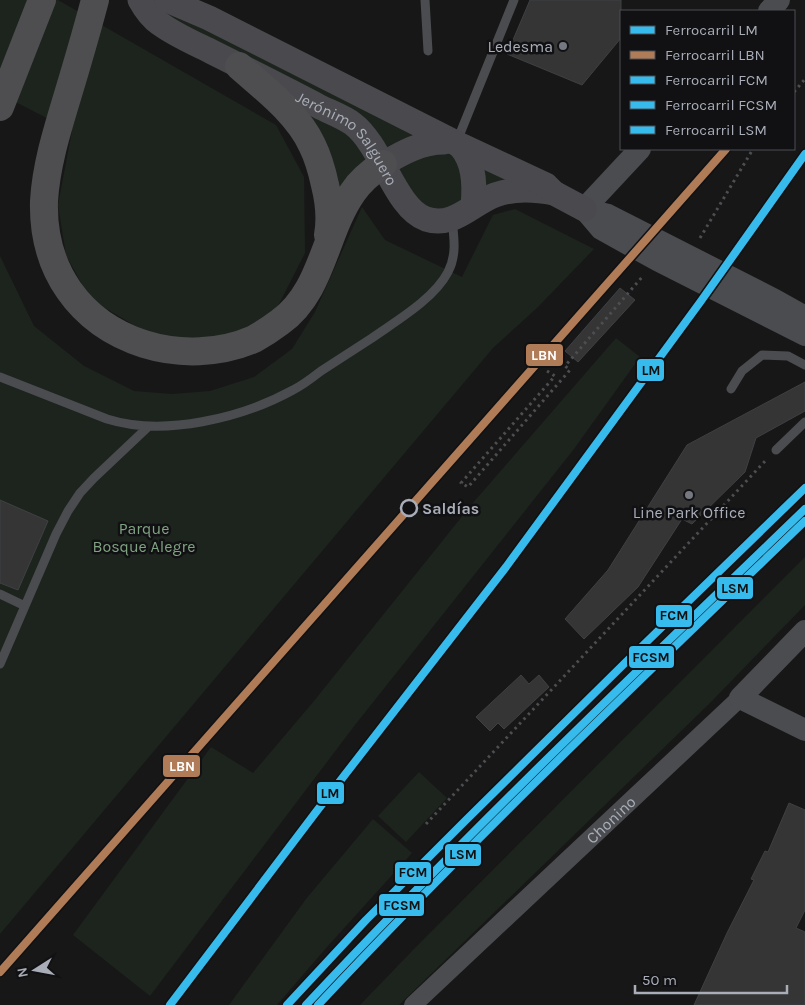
<svg xmlns="http://www.w3.org/2000/svg" width="805" height="1005" viewBox="0 0 805 1005" font-family="Karla,sans-serif">
	<style>
		.green { fill: #1d241e }
		.building { fill: #353536; stroke: #3f4043 }
		.lines { fill: none; stroke-linecap: round; stroke-linejoin: round }
		.path { stroke: #4d4e52; stroke-width: 3; stroke-dasharray: 2.5 4; stroke-linecap: butt }
		.service { stroke: #4b4c50; stroke-width: 9 }
		.minor { stroke: #4b4c50; stroke-width: 18 }
		.tertiary { stroke: #4b4c50; stroke-width: 22 }
		.secondary { stroke: #4a4a4e; stroke-width: 25 }
		.motorway { stroke: #4e4e51; stroke-width: 28 }
		.rail-1-casing { stroke: #111113; stroke-width: 11 }
		.rail-2-casing { stroke: #111113; stroke-width: 11 }
		.rail-3-casing { stroke: #111113; stroke-width: 11 }
		.rail-4-casing { stroke: #111113; stroke-width: 11 }
		.rail-5-casing { stroke: #111113; stroke-width: 11 }
		.rail-1 { stroke: #37bbed; stroke-width: 8 }
		.rail-2 { stroke: #b07c57; stroke-width: 8 }
		.rail-3 { stroke: #37bbed; stroke-width: 8 }
		.rail-4 { stroke: #37bbed; stroke-width: 8 }
		.rail-5 { stroke: #37bbed; stroke-width: 8 }
		.poi-dot { fill: #757880; stroke: #111113; stroke-width: 2 }
		.stop-dot { fill: #111113; stroke: #a8adb8; stroke-width: 2.5 }
		.labels { text-anchor: middle; stroke-width: 5; stroke-linejoin: round; paint-order: stroke }
		.poi-label { font-size: 16px; fill: #a8adb8; stroke: #111113; text-anchor: end }
		.street-label { font-size: 16px; fill: #a8adb8; stroke: #111113 }
		.stop-label { font-size: 16px; font-weight: bold; fill: #a8adb8; stroke: #111113; text-anchor: start }
		.park-label { font-size: 16px; fill: #7fa381; stroke: #111113 }
		.line-badge { stroke: #111113; stroke-width: 2 }
		.badge-label { font-size: 14px; text-anchor: middle; font-weight: bold; fill: #fff }
		.pale-badge-label { font-size: 14px; text-anchor: middle; font-weight: bold; fill: #111 }
	</style>
	<rect width="100%" height="100%" fill="#171717"/>
	<!-- green -->
	<path class="green" d="M 0,0 L 58,0 L 276,125 L 304,177 L 305,253 L 276,310 L 235,338 L 154,337 L 90,299 L 66,255 L 58,205 L 72,131 L 0,94 Z
		M 140,0 L 167,0 L 540,190 L 442,221 L 383,165 L 347,201 L 305,132 Z
		M 362,207 L 385,240 L 462,277 L 493,215 L 515,209 L 594,249 L 537,308 L 493,348 L 0,934 L 0,256 L 34,326 L 84,366 L 134,391 L 172,394 L 210,391 L 254,377 L 292,349 L 315,312 Z
		M 616,338 L 640,357 L 574,449 L 355,725 L 150,996 L 73,935 L 211,747 L 253,773 L 314,701 L 472,504 Z
		M 805,557 L 805,605 L 711,702 L 399,1005 L 360,1005 L 414,949 Z
		M 419,772 L 447,798 L 406,842 L 378,816 Z
		M 373,819 L 412,853 L 327,947 L 277,1005 L 229,1005 L 306,899 Z"/>
	<!-- building -->
	<path class="building" d="M 530,0 L 621,0 L 621,38 L 582,85 L 507,54 Z
		M 620,288 L 635,300 L 578,362 L 565,351 Z
		M 805,382 L 805,411 L 756,438 L 745,472 L 692,524 L 682,519 L 638,587 L 584,639 L 565,619 L 608,570 L 687,445 Z
		M 0,500 L 48,521 L 18,590 L 0,583 Z
		M 521,675 L 529,684 L 539,675 L 549,687 L 504,729 L 498,723 L 490,731 L 476,717 Z
		M 789,803 L 805,810 L 805,910 L 796,928 L 805,932 L 805,1005 L 694,1005 L 727,933 L 754,880 L 751,879 L 765,851 L 768,852 Z"/>
	<g class="lines">
		<!-- path -->
		<path class="path" d="M 794,92 L 805,79
			M 700,238 L 753,149
			M 547,371 L 555,376 L 461,483 L 468,487 L 570,370 L 565,366 L 643,276
			M 426,824 L 767,459"/>
		<!-- service -->
		<path class="service" d="M 425,0 L 428,51
			M 457,141 L 514,0
			M 0,377 L 107,419 C 164,437 242,418 293,390 C 303,385 312,378 321,371 C 338,360 355,349 372,338 C 396,321 434,299 448,272 C 457,255 454,237 452,220
			M 731,389 L 742,371 L 762,355 L 788,356 L 805,365
			M 776,450 L 805,422
			M 0,594 L 25,606
			M 0,664 L 56,534 L 68,511 L 80,493 L 94,478 L 149,426"/>
		<!-- minor -->
		<path class="minor" id="s1" d="M 413,1005 L 740,698"/>
		<!-- tertiary -->
		<path class="tertiary" d="M 769,11 L 779,0
			M 584,209 L 601,229 L 657,260 L 805,335
			M 584,209 L 608,215 L 775,300 L 805,317
			M 584,209 L 640,149
			M 805,631 L 740,698 L 805,730"/>
		<!-- secondary -->
		<g class="secondary">
			<path id="s2" d="M 140,0 C 145,9 150,17 159,23 C 173,34 196,44 212,52 C 248,70 284,88 320,107 C 330,112 344,117 353,124 C 382,146 395,208 426,219 C 454,228 471,204 495,195 C 514,188 534,189 554,193"/>
			<path d="M 167,0 L 209,18 L 456,143 L 546,185 L 554,193 L 584,209"/>
			<path d="M 383,164 C 402,153 421,142 444,142 C 447,141 452,141 455,142 C 457,143 459,146 461,147 C 475,163 475,187 473,206"/>
		</g>
		<!-- motorway -->
		<path class="motorway" d="M 95,0 C 86,34 76,68 66,101 C 56,134 46,167 44,201 C 42,269 79,323 144,344 C 179,355 220,354 254,339 C 263,334 272,328 280,322 C 323,291 324,233 353,192 C 361,180 371,172 383,164
			M 239,66 C 265,89 297,113 312,145 C 318,157 322,171 325,185 C 329,201 331,218 328,235
			M 0,107 L 42,0"/>
		<defs>
			<path id="rail-1" d="M 170,1005 L 316,812 L 506,567 L 701,301 L 805,154"/>
			<path id="rail-2" d="M 0,972 L 726,149"/>
			<path id="rail-3" d="M 287,1005 L 366,920 L 465,821 L 629,659 L 805,488"/>
			<path id="rail-4" d="M 306,1005 C 466,834 636,672 805,509"/>
			<path id="rail-5" d="M 318,1005 C 474,838 640,680 805,521"/>
		</defs>
		<!-- rail-1 casing -->
		<use href="#rail-1" class="rail-1-casing"/>
		<!-- rail-2 casing -->
		<use href="#rail-2" class="rail-2-casing"/>
		<!-- rail-3 casing -->
		<use href="#rail-3" class="rail-3-casing"/>
		<!-- rail-4 casing -->
		<use href="#rail-4" class="rail-4-casing"/>
		<!-- rail-5 casing -->
		<use href="#rail-5" class="rail-5-casing"/>
		<!-- rail-1 -->
		<use href="#rail-1" class="rail-1"/>
		<!-- rail-2 -->
		<use href="#rail-2" class="rail-2"/>
		<!-- rail-3 -->
		<use href="#rail-3" class="rail-3"/>
		<!-- rail-4 -->
		<use href="#rail-4" class="rail-4"/>
		<!-- rail-5 -->
		<use href="#rail-5" class="rail-5"/>
	</g>
	<!-- markers -->
	<g class="poi-dot">
		<circle cx="563" cy="46" r="5"/>
		<circle cx="689" cy="495" r="5"/>
	</g>
	<circle class="stop-dot" cx="409" cy="508" r="8"/>
	<g class="labels">
		<!-- poi labels -->
		<g class="poi-label">
			<text x="553" y="52">Ledesma</text>
			<text x="689" y="518" text-anchor="middle">Line Park Office</text>
		</g>
		<!-- street labels -->
		<g class="street-label">
			<text dy="6" stroke="none"><textPath href="#s2" startOffset="254">Jerónimo Salguero</textPath></text>
			<text dy="6" stroke="none"><textPath href="#s1" startOffset="271">Chonino</textPath></text>
		</g>
		<!-- stop labels -->
		<g class="stop-label">
			<text x="422" y="514">Saldías</text>
		</g>
		<!-- park labels -->
		<g class="park-label">
			<text x="144" y="534">Parque<tspan x="144" dy="18">Bosque Alegre</tspan></text>
		</g>
	</g>
	<g class="line-badge">
		<rect x="525" y="343" width="39" height="24" rx="5" fill="#b07c57"/>
		<rect x="636" y="358" width="29" height="24" rx="5" fill="#37bbed"/>
		<rect x="716" y="576" width="38" height="24" rx="5" fill="#37bbed"/>
		<rect x="655" y="604" width="38" height="24" rx="5" fill="#37bbed"/>
		<rect x="628" y="645" width="47" height="24" rx="5" fill="#37bbed"/>
		<rect x="162" y="754" width="39" height="24" rx="5" fill="#b07c57"/>
		<rect x="316" y="781" width="29" height="24" rx="5" fill="#37bbed"/>
		<rect x="444" y="843" width="38" height="24" rx="5" fill="#37bbed"/>
		<rect x="394" y="861" width="38" height="24" rx="5" fill="#37bbed"/>
		<rect x="378" y="893" width="47" height="24" rx="5" fill="#37bbed"/>
	</g>
	<g class="badge-label">
		<text x="544" y="360">LBN</text>
		<text x="182" y="771">LBN</text>
	</g>
	<g class="pale-badge-label">
		<text x="651" y="375">LM</text>
		<text x="735" y="593">LSM</text>
		<text x="674" y="620">FCM</text>
		<text x="651" y="662">FCSM</text>
		<text x="330" y="798">LM</text>
		<text x="463" y="859">LSM</text>
		<text x="413" y="877">FCM</text>
		<text x="402" y="910">FCSM</text>
	</g>
	<!-- legend -->
	<rect x="620" y="10" width="175" height="140" fill="#111113" stroke="#4d4f55"/>
	<rect x="630" y="26" width="25" height="8" fill="#37bbed" stroke="#4d4f55"/>
	<text x="665" y="35" font-size="15" fill="#a8adb8">Ferrocarril LM</text>
	<rect x="630" y="51" width="25" height="8" fill="#b07c57" stroke="#4d4f55"/>
	<text x="665" y="60" font-size="15" fill="#a8adb8">Ferrocarril LBN</text>
	<rect x="630" y="76" width="25" height="8" fill="#37bbed" stroke="#4d4f55"/>
	<text x="665" y="85" font-size="15" fill="#a8adb8">Ferrocarril FCM</text>
	<rect x="630" y="101" width="25" height="8" fill="#37bbed" stroke="#4d4f55"/>
	<text x="665" y="110" font-size="15" fill="#a8adb8">Ferrocarril FCSM</text>
	<rect x="630" y="126" width="25" height="8" fill="#37bbed" stroke="#4d4f55"/>
	<text x="665" y="135" font-size="15" fill="#a8adb8">Ferrocarril LSM</text>
	<!-- north arrow -->
	<g transform="translate(35 970) rotate(259)" stroke="#111113" stroke-width="4" paint-order="stroke">
	<path d="M0-4L9 19L0 12L-9 19Z" fill="#a8adb8"/>
	<text y="-8" font-size="14" font-weight="bold" text-anchor="middle" fill="#a8adb8">N</text>
	</g>
	<!-- scale -->
	<path d="M635 985v8h152v-8" fill="none" stroke="#a8adb8" stroke-width="2.5"/>
	<text x="642" y="985" font-size="15" fill="#a8adb8" stroke="#111113" stroke-width="4" paint-order="stroke">50 m</text>
</svg>
